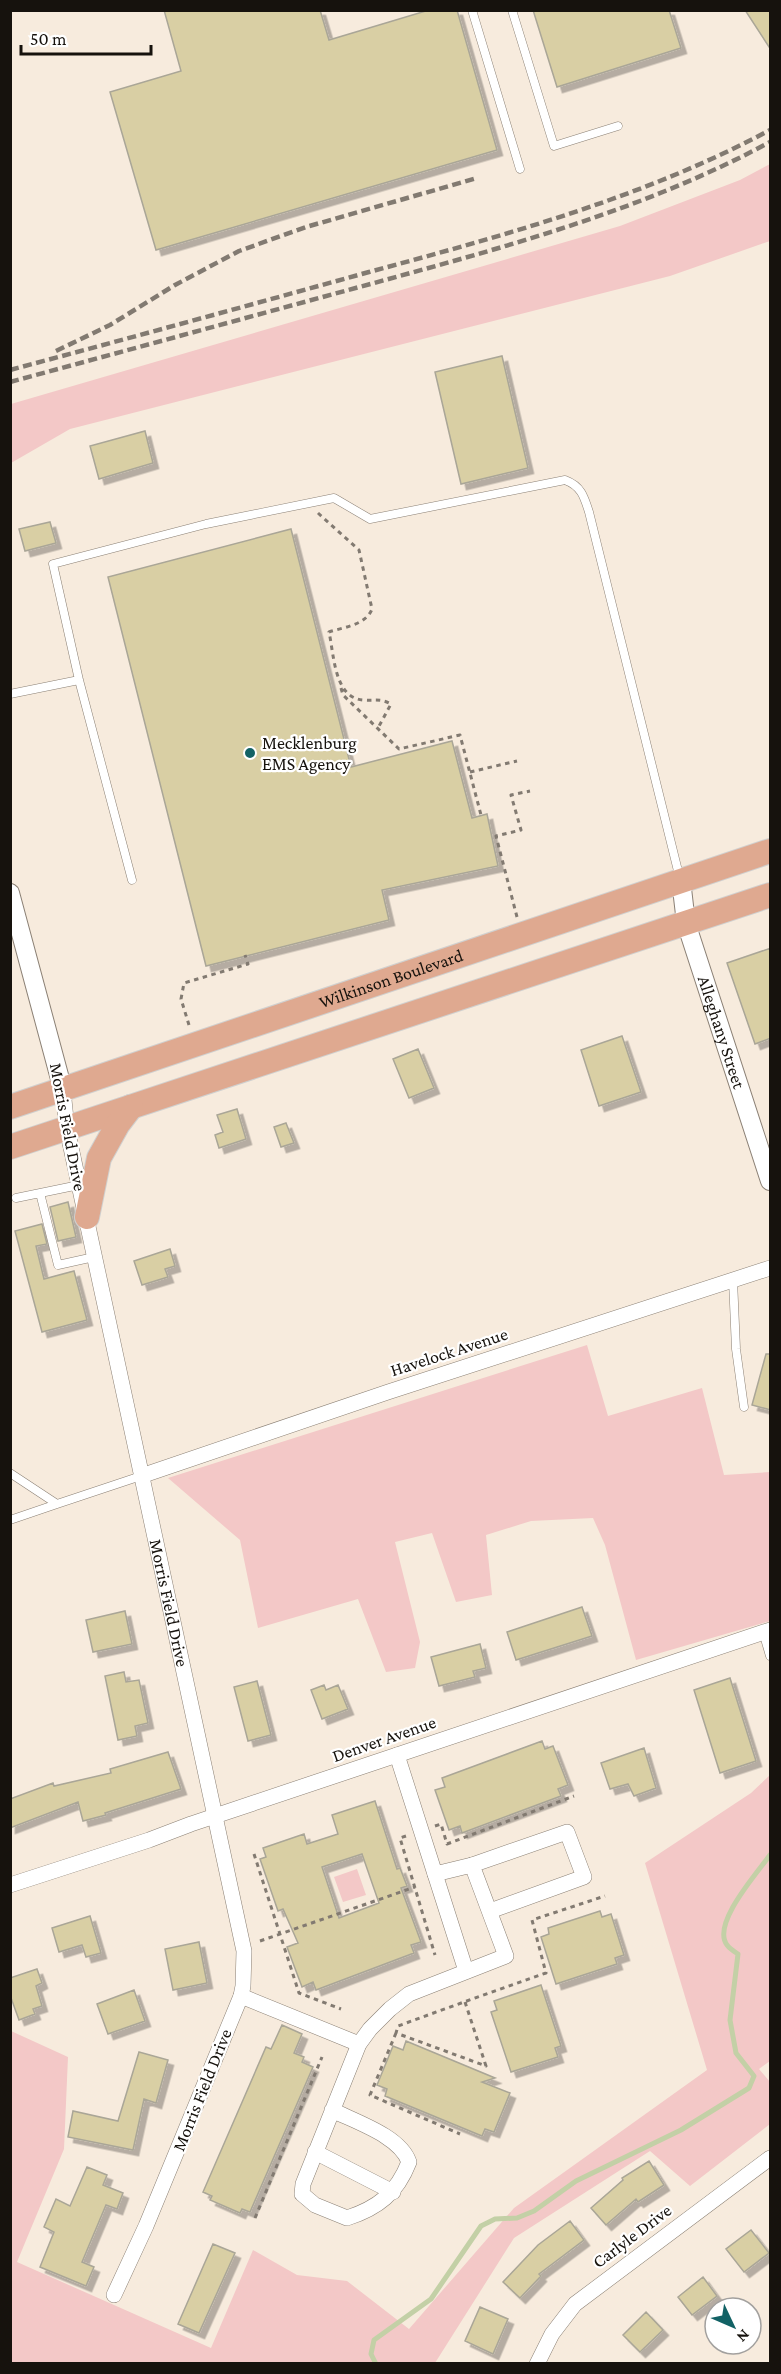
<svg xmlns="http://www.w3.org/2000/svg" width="781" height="2374" viewBox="0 0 781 2374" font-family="'Crimson Pro',serif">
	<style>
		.green { fill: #f3c8c7 }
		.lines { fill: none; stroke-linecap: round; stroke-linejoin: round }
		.stream { stroke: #c3d0a6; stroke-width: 5 }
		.building { fill: #d9cfa4; stroke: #aaa697; stroke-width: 1.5; fill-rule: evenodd; filter: url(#shadow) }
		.service-casing { stroke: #8b8075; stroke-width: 9 }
		.minor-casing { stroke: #8b8075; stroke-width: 16 }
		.tertiary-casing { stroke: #8b8075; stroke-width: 20 }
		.primary-casing { stroke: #d0d0cf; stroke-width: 26 }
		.path { stroke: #827a71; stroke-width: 3; stroke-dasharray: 4.5 4.5; stroke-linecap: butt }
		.service { stroke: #fff; stroke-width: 8 }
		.minor { stroke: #fff; stroke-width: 15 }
		.tertiary { stroke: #fff; stroke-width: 18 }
		.primary { stroke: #dfa990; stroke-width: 24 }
		.rail { stroke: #827a71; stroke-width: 4.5; stroke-dasharray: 9 4.5; stroke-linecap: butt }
		.poi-dot { fill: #126265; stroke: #fff; stroke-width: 2 }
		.labels { text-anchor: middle; stroke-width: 4.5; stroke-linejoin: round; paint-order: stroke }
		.poi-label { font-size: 18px; fill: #16120d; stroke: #fff; text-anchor: start }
		.street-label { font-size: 18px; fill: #16120d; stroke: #fff }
	</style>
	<defs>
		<filter id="shadow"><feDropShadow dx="5.5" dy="5.5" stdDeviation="0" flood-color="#0004"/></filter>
	</defs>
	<rect width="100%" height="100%" fill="#f7ebdd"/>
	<!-- green -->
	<path class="green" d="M 770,164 L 770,241 L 670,276 L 70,429 L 11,463 L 11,404 L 620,226 L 740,180 Z
		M 587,1345 L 608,1416 L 702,1388 L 724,1475 L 770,1472 L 770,1621 L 636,1660 L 605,1545 L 593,1518 L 531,1521 L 486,1535 L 492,1595 L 456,1602 L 432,1533 L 395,1542 L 420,1642 L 415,1668 L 386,1672 L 358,1599 L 258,1628 L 240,1540 L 168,1478 Z
		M 770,1775 L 770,2061 L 759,2069 L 770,2082 L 770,2124 L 690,2186 L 650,2151 L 514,2238 L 435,2363 L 11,2363 L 11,2031 L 68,2057 L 64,2149 L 17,2262 L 211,2348 L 253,2250 L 297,2275 L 347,2281 L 409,2329 L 514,2208 L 707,2070 L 645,1863 L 751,1793 Z
		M 357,1869 L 366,1895 L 343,1902 L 334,1877 Z"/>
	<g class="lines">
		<!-- stream -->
		<path class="stream" d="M 376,2364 L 371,2354 L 374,2340 L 431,2299 L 481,2226 L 495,2219 L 517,2218 L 534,2211 L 576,2181 L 681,2130 L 749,2088 L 754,2076 L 736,2053 L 730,2020 L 738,1954 C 735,1952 730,1949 727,1945 C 711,1924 758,1872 770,1855"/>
	</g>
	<!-- building -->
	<path class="building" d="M 164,10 L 320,10 L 329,40 L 429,10 L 457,10 L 497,150 L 156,250 L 110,92 L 181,71 Z
		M 533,10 L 669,10 L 681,48 L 557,87 Z
		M 745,10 L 771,10 L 771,50 Z
		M 502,356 L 528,468 L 461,484 L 435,372 Z
		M 145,431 L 153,463 L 99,479 L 90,446 Z
		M 50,522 L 56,543 L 25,551 L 19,529 Z
		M 291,529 L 351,767 L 452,741 L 472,818 L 487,814 L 498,866 L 382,890 L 389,920 L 206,966 L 108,577 Z
		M 771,948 L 771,1038 L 755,1044 L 727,963 Z
		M 622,1036 L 641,1092 L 599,1106 L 581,1050 Z
		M 418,1049 L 434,1088 L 409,1098 L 393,1059 Z
		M 237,1109 L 246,1139 L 219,1148 L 215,1135 L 223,1132 L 217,1115 Z
		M 286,1123 L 294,1143 L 281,1147 L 274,1127 Z
		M 68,1202 L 76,1237 L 58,1241 L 50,1207 Z
		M 42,1224 L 47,1244 L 36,1246 L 44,1279 L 74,1271 L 87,1320 L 42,1332 L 15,1231 Z
		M 170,1249 L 175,1266 L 165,1269 L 168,1277 L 142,1285 L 134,1261 Z
		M 766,1354 L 771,1354 L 771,1410 L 752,1405 Z
		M 582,1607 L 592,1636 L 516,1660 L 507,1632 Z
		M 125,1611 L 132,1644 L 93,1652 L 86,1620 Z
		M 480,1644 L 486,1668 L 473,1671 L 475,1677 L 439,1686 L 431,1657 Z
		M 124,1672 L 126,1682 L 139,1680 L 148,1723 L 135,1726 L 137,1736 L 118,1740 L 105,1676 Z
		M 730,1678 L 756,1761 L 720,1773 L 694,1690 Z
		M 257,1681 L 271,1735 L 248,1741 L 234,1687 Z
		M 324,1685 L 326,1690 L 338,1685 L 348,1709 L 322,1719 L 311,1690 Z
		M 542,1741 L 545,1749 L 553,1746 L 568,1785 L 558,1789 L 561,1796 L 462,1833 L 460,1826 L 449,1830 L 435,1790 L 445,1787 L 442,1778 Z
		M 644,1748 L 656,1788 L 634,1796 L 628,1784 L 610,1789 L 601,1763 Z
		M 168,1752 L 181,1789 L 105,1813 L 106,1815 L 83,1821 L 78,1802 L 10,1828 L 10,1799 L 53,1783 L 54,1786 L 111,1773 L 110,1769 Z
		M 375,1801 L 397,1869 L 400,1868 L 407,1886 L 401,1888 L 421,1942 L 411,1945 L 414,1953 L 316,1990 L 313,1982 L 302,1987 L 287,1947 L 298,1943 L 283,1909 L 278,1911 L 260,1859 L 266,1857 L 263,1848 L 304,1834 L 307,1844 L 338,1834 L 332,1815 ZM 362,1854 L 379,1903 L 339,1918 L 322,1867 Z
		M 600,1911 L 602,1917 L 611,1914 L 624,1955 L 615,1958 L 617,1964 L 556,1984 L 541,1937 L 549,1934 L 548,1928 Z
		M 90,1916 L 101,1953 L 86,1957 L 82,1945 L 59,1952 L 52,1928 Z
		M 199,1942 L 207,1983 L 173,1990 L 165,1949 Z
		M 37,1969 L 42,1983 L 36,1986 L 42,2006 L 33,2009 L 35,2014 L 19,2020 L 10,1995 L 10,1978 Z
		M 541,1985 L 561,2046 L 555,2048 L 558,2057 L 511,2072 L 491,2012 L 497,2010 L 494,2001 Z
		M 134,1990 L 145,2021 L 108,2034 L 97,2004 Z
		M 282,2025 L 302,2034 L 294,2053 L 304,2057 L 302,2062 L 313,2067 L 250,2212 L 242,2209 L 240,2213 L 210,2200 L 212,2196 L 203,2192 L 266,2047 L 271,2049 Z
		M 406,2041 L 495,2078 L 482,2082 L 510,2093 L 494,2132 L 485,2129 L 482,2136 L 385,2096 L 387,2089 L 377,2085 L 393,2046 L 403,2050 Z
		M 139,2052 L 168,2060 L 156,2103 L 144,2099 L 133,2150 L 68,2137 L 73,2111 L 118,2121 Z
		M 649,2161 L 664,2185 L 638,2202 L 636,2199 L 606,2225 L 591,2208 L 623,2180 L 622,2178 Z
		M 87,2167 L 107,2175 L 103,2185 L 123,2193 L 117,2209 L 106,2205 L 82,2262 L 94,2267 L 86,2286 L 40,2267 L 54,2232 L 44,2227 L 56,2199 L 70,2206 Z
		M 570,2221 L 584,2240 L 539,2274 L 541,2276 L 520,2298 L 503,2282 L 538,2245 Z
		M 751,2230 L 769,2253 L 744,2272 L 726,2249 Z
		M 213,2244 L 235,2253 L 199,2333 L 178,2324 Z
		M 703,2277 L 717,2296 L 692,2315 L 678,2297 Z
		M 480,2307 L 508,2319 L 493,2354 L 465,2341 Z
		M 646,2312 L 663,2330 L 640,2352 L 623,2335 Z"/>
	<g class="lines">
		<defs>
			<path id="service" d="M 472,10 L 520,169
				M 512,10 L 554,146 L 618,126
				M 10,694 L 79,680
				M 132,880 L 79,680 L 53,564 L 206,524 L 334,498 L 370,519 L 565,480 C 581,486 584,496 589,512 L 680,879
				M 40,1193 L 58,1265 L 94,1257
				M 16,1198 L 79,1185
				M 733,1280 L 736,1349 L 744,1407
				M 10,1473 L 57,1504 L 141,1476
				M 10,1520 L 57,1504
				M 763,1632 L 770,1656"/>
			<g id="minor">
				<path id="s1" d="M 63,1090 L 67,1129 L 244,1951 L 243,1986 L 241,1996 L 146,2226 L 114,2295"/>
				<path d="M 141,1476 L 388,1392 L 770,1268"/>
				<path d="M 397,1755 L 435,1874 L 472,1865"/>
				<path d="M 435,1874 L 466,1971"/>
				<path d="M 10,1885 L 149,1840 L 191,1824 L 770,1630"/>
				<path d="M 241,1996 L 359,2044"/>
				<path d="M 332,2110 C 356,2122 400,2136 409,2162 C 397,2193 378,2208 347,2218 L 315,2205 L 302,2194 L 303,2184 L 359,2044 L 370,2029 L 390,2009 L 409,1994 L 506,1956 L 472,1865 L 567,1832 L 584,1877 L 490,1911"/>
				<path d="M 315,2152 L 393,2192"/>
				<path d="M 537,2364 L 552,2334 L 575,2304 L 770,2158"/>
			</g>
			<g id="tertiary">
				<path id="s2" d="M 681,880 L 686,923 L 770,1181"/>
				<path d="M 10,893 L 63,1090"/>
			</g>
			<g id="primary">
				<path id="s3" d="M 10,1107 L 770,851"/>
				<path d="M 10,1147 L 770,895"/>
				<path d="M 87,1217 L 99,1158 L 118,1124 L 131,1107"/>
			</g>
		</defs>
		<!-- service casing -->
		<use href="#service" class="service-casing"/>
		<!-- minor casing -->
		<use href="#minor" class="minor-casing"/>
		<!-- tertiary casing -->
		<use href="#tertiary" class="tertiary-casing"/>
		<!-- primary casing -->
		<use href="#primary" class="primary-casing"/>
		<!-- path -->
		<path class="path" d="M 318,513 L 359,550 L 372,609 C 366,625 344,627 329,632 C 334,654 334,698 363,700 C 373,701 381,698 391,704 L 378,728
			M 341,688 L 343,695 L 399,749 L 460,735 L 481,815
			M 470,772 L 517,761
			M 517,917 L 496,836 L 521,830 L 511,795 L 530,791
			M 189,1025 L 181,999 L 184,983 L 248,964 L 245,955
			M 435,1826 L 441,1824 L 447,1844 L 574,1796
			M 406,1836 L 400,1838 L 435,1955
			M 254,1854 L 299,1993 L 341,2009
			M 260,1941 L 415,1887
			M 465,2002 L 486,2066 L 396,2033 L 398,2026 C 447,2008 497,1990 546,1973 L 532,1920 L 605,1896
			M 396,2033 L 370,2095 L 460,2134
			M 255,2218 L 322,2057"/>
		<!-- service -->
		<use href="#service" class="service"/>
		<!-- minor -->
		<use href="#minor" class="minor"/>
		<!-- tertiary -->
		<use href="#tertiary" class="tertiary"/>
		<!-- primary -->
		<use href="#primary" class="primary"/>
		<!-- rail -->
		<path class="rail" d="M 56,351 L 110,325 L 175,285 L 239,251 L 306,227 L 477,178
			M 10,370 C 130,338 250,305 369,272 C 506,235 645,197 770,130
			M 10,382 C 132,349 253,316 374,283 C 509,246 646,209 770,142"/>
	</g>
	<!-- markers -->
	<circle class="poi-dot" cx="250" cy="753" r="6"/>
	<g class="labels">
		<!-- poi labels -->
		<g class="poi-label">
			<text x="262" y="749">Mecklenburg<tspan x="262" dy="21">EMS Agency</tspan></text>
		</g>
		<!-- street labels -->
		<g class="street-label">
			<text dy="6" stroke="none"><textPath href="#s3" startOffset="402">Wilkinson Boulevard</textPath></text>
			<text dy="6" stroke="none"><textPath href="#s2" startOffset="158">Alleghany Street</textPath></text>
			<text transform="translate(68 1127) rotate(79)" y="6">Morris Field Drive</text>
			<text transform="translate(449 1352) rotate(-18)" y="6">Havelock Avenue</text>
			<text dy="6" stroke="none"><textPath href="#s1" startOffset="524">Morris Field Drive</textPath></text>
			<text transform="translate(384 1739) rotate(-19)" y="6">Denver Avenue</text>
			<text transform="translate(202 2090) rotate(-68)" y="6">Morris Field Drive</text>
			<text transform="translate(632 2236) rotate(-37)" y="6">Carlyle Drive</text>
		</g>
	</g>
	<!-- border -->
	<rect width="781" height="2374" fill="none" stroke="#16120d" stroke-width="24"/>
	<!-- north arrow -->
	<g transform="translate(733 2326) rotate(134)"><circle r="28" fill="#ffffff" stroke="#a2a09e" stroke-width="1.5"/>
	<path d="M0-4.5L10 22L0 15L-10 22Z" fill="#126265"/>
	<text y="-9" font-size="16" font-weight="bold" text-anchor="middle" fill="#16120d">N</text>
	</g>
	<!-- scale -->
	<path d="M21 45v9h130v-9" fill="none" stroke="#16120d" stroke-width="3"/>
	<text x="30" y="45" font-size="18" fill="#16120d" stroke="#ffffff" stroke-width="4.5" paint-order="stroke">50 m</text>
</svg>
